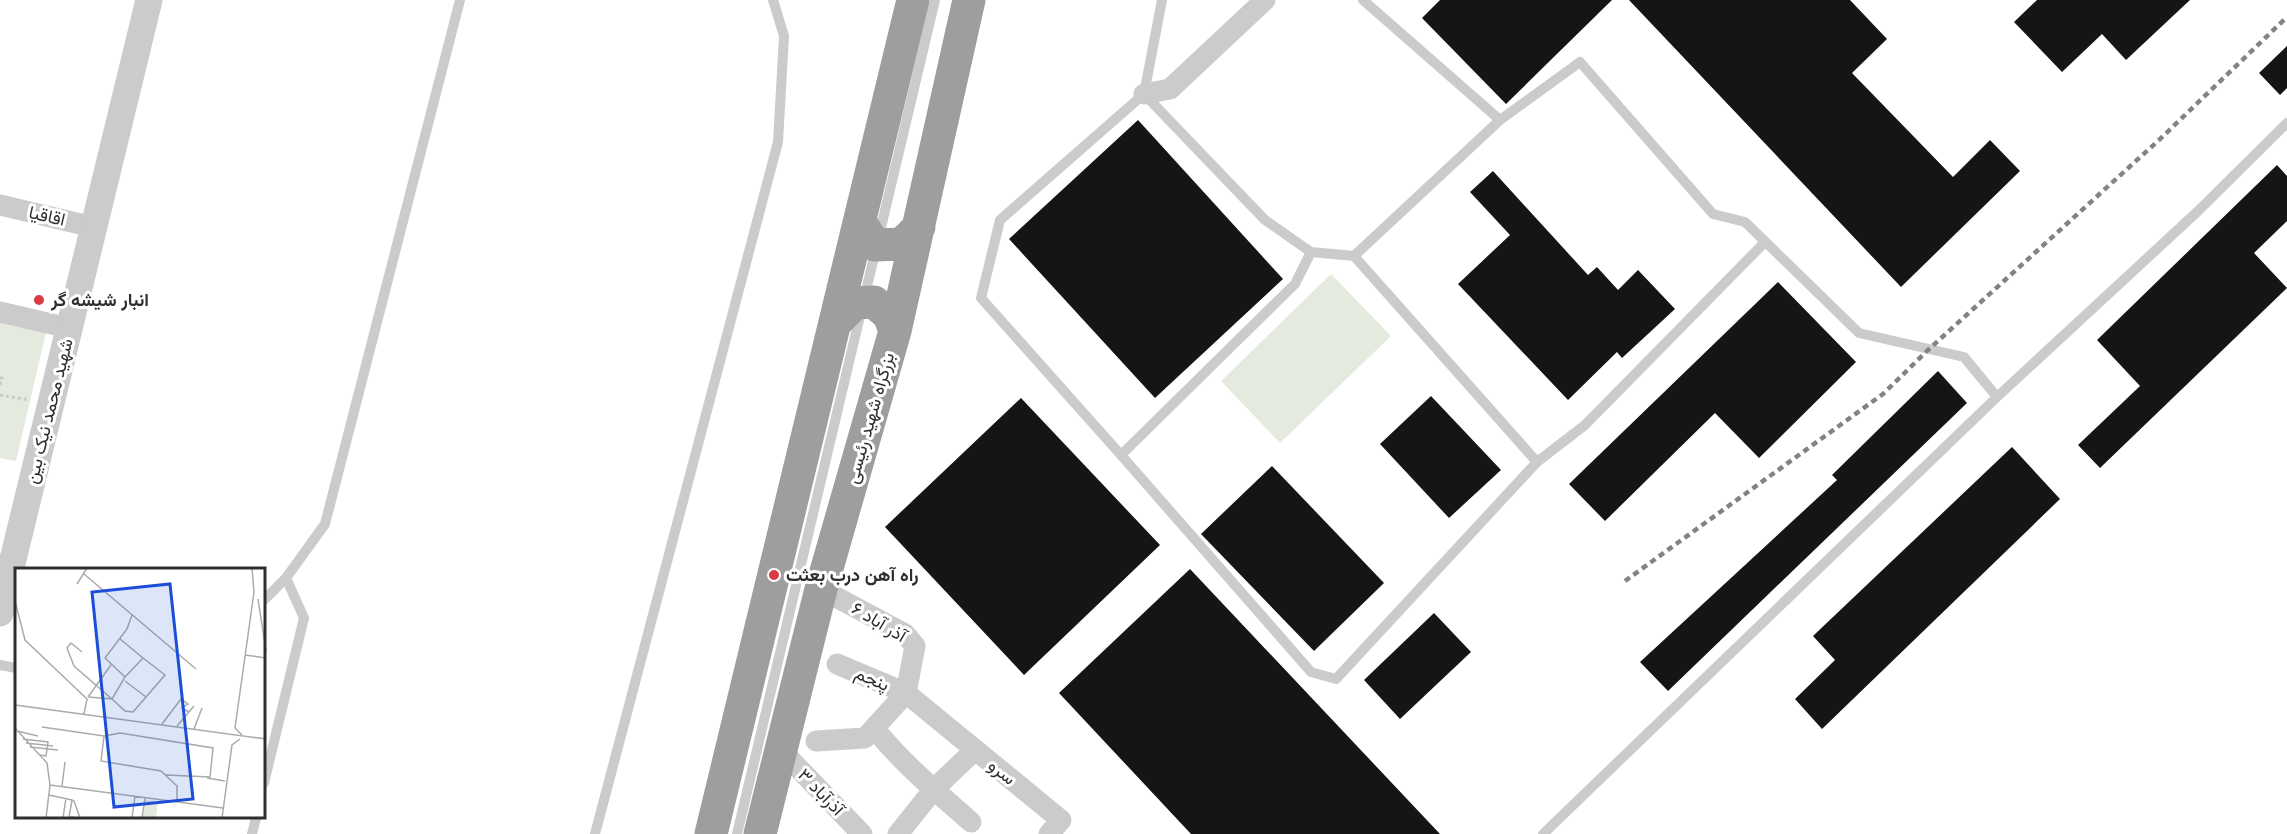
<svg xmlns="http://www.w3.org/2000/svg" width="2287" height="834" viewBox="0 0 2287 834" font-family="'Noto Sans',Vazirmatn,sans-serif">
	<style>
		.green { fill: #e4eadd }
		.building { fill: #151515 }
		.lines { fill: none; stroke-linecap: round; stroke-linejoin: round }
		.path { stroke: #cbcbcb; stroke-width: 3; stroke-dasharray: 3 3; stroke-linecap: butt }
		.service { stroke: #cbcbcb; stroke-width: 10 }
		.minor { stroke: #cbcbcb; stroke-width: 21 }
		.tertiary { stroke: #cbcbcb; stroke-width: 27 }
		.trunk { stroke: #9e9e9e; stroke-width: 33 }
		.rail { stroke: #838383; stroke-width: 4.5; stroke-dasharray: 6 4.5; stroke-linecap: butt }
		.poi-dot { fill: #da3b42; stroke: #fff; stroke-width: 2 }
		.labels { text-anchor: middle; stroke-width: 6; stroke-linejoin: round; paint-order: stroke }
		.street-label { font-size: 18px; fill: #2e2e2e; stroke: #fff }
		.poi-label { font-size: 18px; font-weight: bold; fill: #2e2e2e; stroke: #fff; text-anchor: start }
		.inset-road { fill: none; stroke: #ababab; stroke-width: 1.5 }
		.view { fill: #1d4ed8; fill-opacity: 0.15; stroke: #1d4ed8; stroke-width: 3 }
		.inset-edge { fill: none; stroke: #2e2e2e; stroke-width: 3 }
	</style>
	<rect width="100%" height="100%" fill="#fff"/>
	<!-- green -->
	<path class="green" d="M 1331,274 L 1391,336 L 1280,443 L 1221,381 Z
		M 0,317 L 47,328 L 16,461 L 0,458 Z"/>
	<!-- building -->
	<path class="building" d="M 1440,0 L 1612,0 L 1506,104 L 1422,18 Z
		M 1629,0 L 1850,0 L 1887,39 L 1852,73 L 1953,177 L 1990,140 L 2020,171 L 1901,287 Z
		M 2037,0 L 2190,0 L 2126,60 L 2102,34 L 2062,72 L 2014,22 Z
		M 2287,46 L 2287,88 L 2280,95 L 2259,73 Z
		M 1138,120 L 1283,279 L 1155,398 L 1009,239 Z
		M 2277,165 L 2287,176 L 2287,221 L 2254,253 L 2287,288 L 2100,468 L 2078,445 L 2140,386 L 2097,340 Z
		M 1493,171 L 1588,275 L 1597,267 L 1618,290 L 1638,270 L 1675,309 L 1622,358 L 1617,352 L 1568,400 L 1458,284 L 1510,235 L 1470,192 Z
		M 1778,282 L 1856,362 L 1759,458 L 1715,413 L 1605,521 L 1569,484 Z
		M 1938,371 L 1967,403 L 1668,691 L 1640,662 L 1837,480 L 1832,475 Z
		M 1431,396 L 1501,470 L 1449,518 L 1380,444 Z
		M 1021,398 L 1160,545 L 1024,675 L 885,527 Z
		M 2012,447 L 2060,499 L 1822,729 L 1795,699 L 1835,660 L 1813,636 Z
		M 1272,466 L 1384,583 L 1314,651 L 1201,534 Z
		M 1190,569 L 1440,834 L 1191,834 L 1059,693 Z
		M 1434,613 L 1471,652 L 1400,719 L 1364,680 Z"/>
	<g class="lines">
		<!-- path -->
		<path class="path" d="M 0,378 L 2,378 L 0,385
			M 0,395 L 30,400"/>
		<!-- service -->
		<path class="service" d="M 1162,0 L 1144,94 L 1000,220 L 981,298 L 1121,455 L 1295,284 L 1311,252
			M 1363,0 L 1500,120
			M 1144,94 L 1265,220 L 1311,252 L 1354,256 L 1500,120 L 1580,62 L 1713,214 L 1745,222 L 1859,333 L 1964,357 L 1997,397
			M 1121,455 L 1311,672 L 1336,679 L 1537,462 L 1354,256
			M 1537,462 L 1585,425 L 1765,242
			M 264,600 L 286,578 L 325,524 L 460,0
			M 0,665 L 16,668
			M 264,783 L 304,618 L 286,578
			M 252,834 L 256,818
			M 595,834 L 778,142 L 784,36 L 773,0
			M 737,834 L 935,0
			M 1543,834 L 1997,397 L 2197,212 L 2287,123"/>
		<!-- minor -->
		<path class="minor" d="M 1144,94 L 1170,89 L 1265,0
			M 0,205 L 93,227
			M 0,312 L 69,328
			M 821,589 L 905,634 L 915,646 L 906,693 L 1061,820 L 1049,834
			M 874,728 C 903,764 937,792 971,822
			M 816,741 L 865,738 L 906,693 L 837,664
			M 781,750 L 862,834
			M 898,834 L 934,789 L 975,750"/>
		<!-- tertiary -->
		<path class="tertiary" d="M 0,613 L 149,0"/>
		<!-- trunk -->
		<path class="trunk" d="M 860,222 L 875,245 L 902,244 L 919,227
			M 836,322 L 855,303 L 874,302 L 889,315 L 895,331
			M 711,834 L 913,0
			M 760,834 L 821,589 L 895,331 L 969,0"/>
		<!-- rail -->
		<path class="rail" d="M 1625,581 L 1883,394 L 1928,350 L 2159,140 L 2287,17"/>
	</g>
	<!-- markers -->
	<g class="poi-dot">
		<circle cx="39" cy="300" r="6"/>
		<circle cx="774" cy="575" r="6"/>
	</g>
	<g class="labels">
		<!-- street labels -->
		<g class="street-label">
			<text transform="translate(47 216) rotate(13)" y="6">اقاقیا</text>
			<text transform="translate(49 411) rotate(-76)" y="6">شهید محمد نیک بین</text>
			<text transform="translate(870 418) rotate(-74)" y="6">بزرگراه شهید رئیسی</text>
			<text transform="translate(879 622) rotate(31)" y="6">آذر آباد ۶</text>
			<text transform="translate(872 679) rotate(23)" y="6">پنجم</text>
			<text transform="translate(1002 772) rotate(39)" y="6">سرو</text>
			<text transform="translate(821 792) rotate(46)" y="6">۳ آذرآباد</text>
		</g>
		<!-- poi labels -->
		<g class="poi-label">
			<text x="51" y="306">انبار شیشه گر</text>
			<text x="786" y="581">راه آهن درب بعثت</text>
		</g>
	</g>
	<!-- overview -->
	<g transform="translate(15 568)">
		<rect width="250" height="250" fill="#fff"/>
		<path d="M 130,232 L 143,233 L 141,250 L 128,250 Z" fill="#e4eadd"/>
		<path class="inset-road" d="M 69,6 L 181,101M 62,16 L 72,0M 243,31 L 251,83M 0,33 L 10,72 L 72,131 L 69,146M 105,71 L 128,90M 67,84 L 56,75 L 52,80 L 59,98 L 97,131 L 110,109 L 90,90 L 112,61 L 117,47M 230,87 L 251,90M 110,109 L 128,90 L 150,107 L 131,129M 73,129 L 97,131 L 110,143 L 118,144 L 131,129 L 110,113M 73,129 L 96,97M 0,137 L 251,171M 147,156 L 166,131 L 173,136 L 167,140 L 174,144M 162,158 L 179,138M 27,159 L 89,168 L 105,165 L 198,180 L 195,209 L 151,207M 0,160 L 32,195 L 35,217 L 31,250M 179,161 L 187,140M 2,163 L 23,168M 227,167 L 220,160 L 239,24 L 237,0M 89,168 L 86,193 L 146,203 L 162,218 L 162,234M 8,171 L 33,174 L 31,188 L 25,187M 11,175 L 38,178M 15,179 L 43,182M 192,210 L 210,213M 35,217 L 208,240M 47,218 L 50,194M 34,227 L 57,232 L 59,233 L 65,250 L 54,249 L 57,232M 48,250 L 51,230M 117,250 L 120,228M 127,250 L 130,230M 207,250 L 217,177 L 225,171"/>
		<path class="view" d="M 155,16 L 178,231 L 99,239 L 77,24 Z"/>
		<rect width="250" height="250" class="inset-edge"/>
	</g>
</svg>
